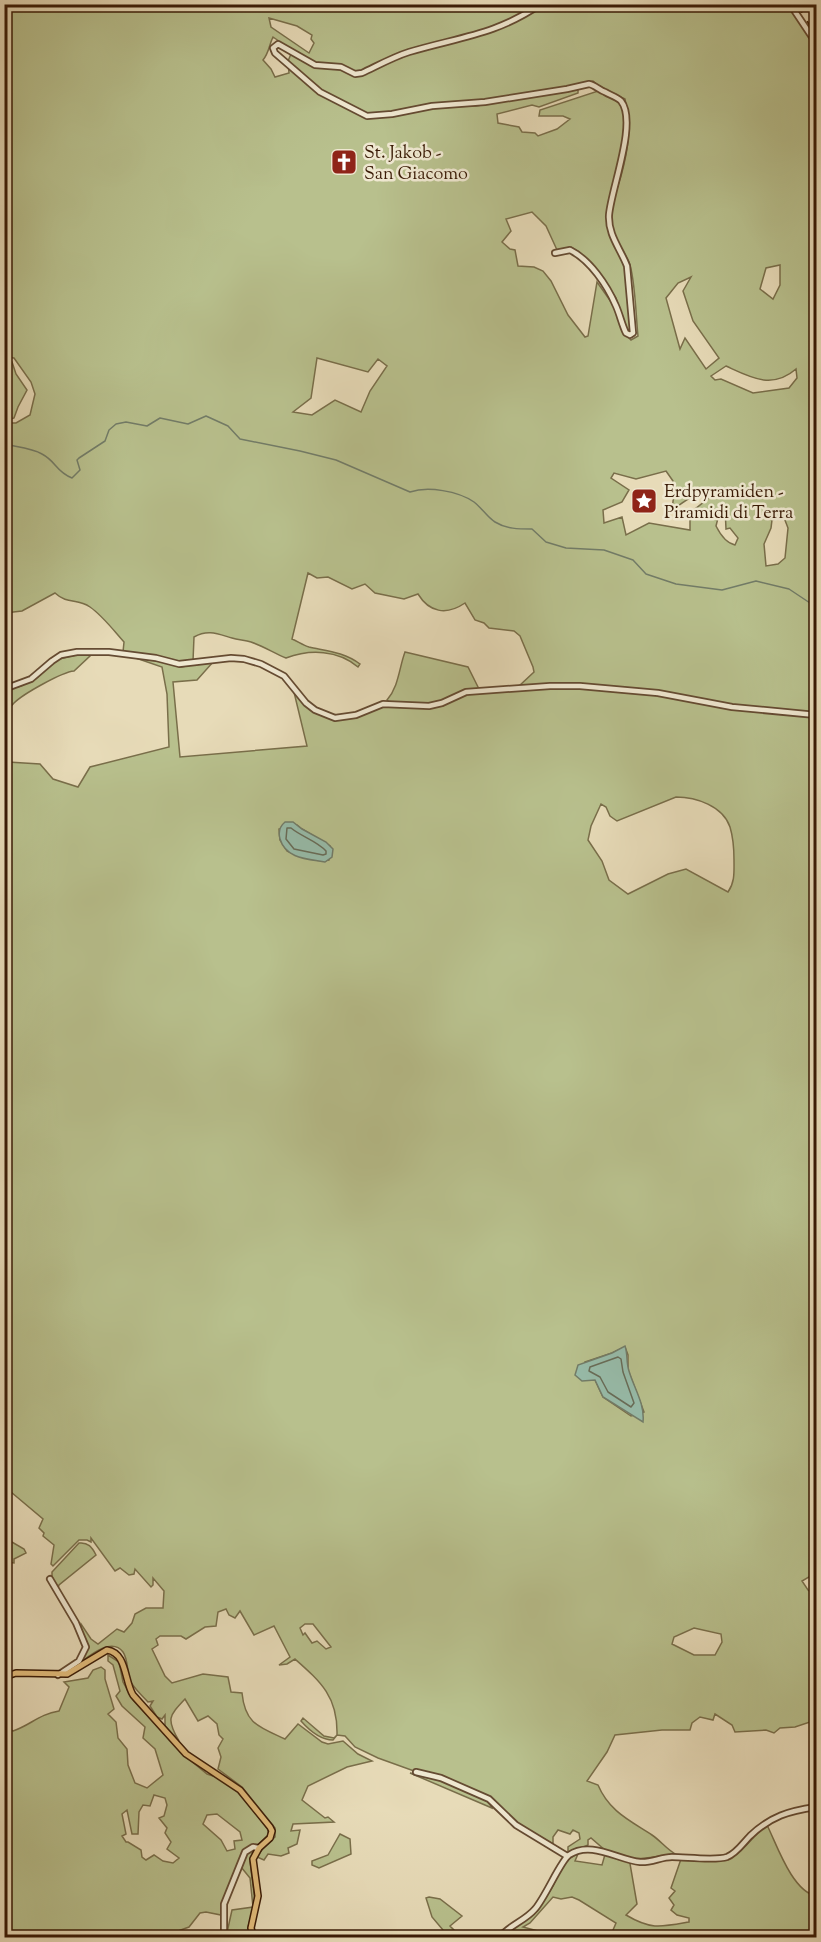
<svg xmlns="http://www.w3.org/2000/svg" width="821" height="1942" viewBox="0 0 821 1942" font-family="'Sorts Mill Goudy',serif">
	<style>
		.green { fill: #b8c08d; stroke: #796e4a; stroke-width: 1.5; fill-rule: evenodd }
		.water { fill: #97bcaa; stroke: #727c68; stroke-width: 1.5 }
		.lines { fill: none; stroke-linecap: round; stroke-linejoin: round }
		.shore { stroke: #686c58; stroke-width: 1.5 }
		.stream { stroke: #727c68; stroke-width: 1.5 }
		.minor-casing { stroke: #654b32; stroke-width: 8 }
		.major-casing { stroke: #3a1b06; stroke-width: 8 }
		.minor { stroke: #efe8d1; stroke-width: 4.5 }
		.major { stroke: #e4be7c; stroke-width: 5 }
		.rail { stroke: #3a1b06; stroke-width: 1.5; stroke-dasharray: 10 10; stroke-linecap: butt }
		.labels { text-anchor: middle; stroke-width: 5; stroke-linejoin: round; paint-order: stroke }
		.poi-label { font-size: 18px; fill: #3a1b06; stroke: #efe8d1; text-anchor: start }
	</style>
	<rect width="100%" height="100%" fill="#e7dbb8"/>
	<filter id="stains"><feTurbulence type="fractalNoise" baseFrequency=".00333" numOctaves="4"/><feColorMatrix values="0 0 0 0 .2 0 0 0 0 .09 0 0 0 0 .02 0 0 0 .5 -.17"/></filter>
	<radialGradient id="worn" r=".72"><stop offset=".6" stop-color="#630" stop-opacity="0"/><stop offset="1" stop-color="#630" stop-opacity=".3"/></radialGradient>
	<!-- green -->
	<path class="green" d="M 5,5 L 790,5 L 816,45 L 816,714 L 799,711 L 775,711 L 732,706 L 658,692 L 579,685 L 518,687 L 534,672 L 533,667 L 520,636 L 514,631 L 489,628 L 484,623 L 475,620 L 465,603 C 446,616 429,612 418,594 L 404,599 L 375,593 L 365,584 L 352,589 L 328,577 L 317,578 L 308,573 L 292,639 C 297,641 303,645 309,647 C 327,651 344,652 360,664 L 358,667 C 338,650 310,649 286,658 C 274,653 263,646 251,642 C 245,640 238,640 232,638 C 218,634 208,629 194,637 L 193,661 L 178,662 L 156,656 L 123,652 L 124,642 C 114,631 103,616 90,607 C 77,598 68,605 55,593 L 22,611 L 5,613 L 5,423 L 16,423 L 30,415 L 35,394 L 31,382 L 14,358 L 5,357 ZM 269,18 L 297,26 L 312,35 L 311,39 L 314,43 L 309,53 L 271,27 ZM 273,37 L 302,57 L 316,64 L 341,66 L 353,72 L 354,75 L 341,69 L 315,67 L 291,54 L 288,61 L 289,73 L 275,77 L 271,69 L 263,60 C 269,53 269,45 273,37 ZM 593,81 L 599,86 L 625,99 C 631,128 629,147 621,176 C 617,189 612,202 611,216 C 610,242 621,243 629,262 C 635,276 636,318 638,336 L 631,340 L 625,334 L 614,306 L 597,282 L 588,336 L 585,337 L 568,315 L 551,281 L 543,271 L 534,267 L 518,266 L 515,250 L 510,249 L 502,242 L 511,231 L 506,219 L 532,212 L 546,226 L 557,250 L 571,247 L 578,251 L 596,270 L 616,298 L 626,329 L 630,331 L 631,329 C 631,309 630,285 624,265 C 618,247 606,235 608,213 C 611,180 636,133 619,102 L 598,91 L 540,110 L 539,116 L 563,116 L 570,119 L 557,129 L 538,136 L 535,133 L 522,132 L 519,127 L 498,123 L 497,114 L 532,105 L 539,107 L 578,93 L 578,89 L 476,106 L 436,107 L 392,116 L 365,117 L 366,114 C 403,113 438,100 475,102 L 566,88 ZM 780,265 L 780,285 L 773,299 L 760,289 L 766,268 ZM 691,277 L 683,291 L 693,321 L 719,358 L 706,369 L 685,338 L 680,349 L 666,298 L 678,283 ZM 317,358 L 368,372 L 378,359 L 387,366 L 370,391 L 361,412 L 335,400 L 312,415 L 293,412 L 311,398 ZM 726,366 C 750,377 772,390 796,369 L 797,378 L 789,388 L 753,393 L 721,379 L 715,380 L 711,376 ZM 666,471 L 673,481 L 671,491 L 674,493 L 672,510 C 683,503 697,489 710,497 L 690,513 L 690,530 L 649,523 L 626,535 L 622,517 L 604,523 L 603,510 L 622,502 L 629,490 L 611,478 L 614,473 L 636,479 ZM 725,507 L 726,529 L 730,528 L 738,538 L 735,545 C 726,543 720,534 716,526 L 720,510 ZM 783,515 L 788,528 L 785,558 L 778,564 L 766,566 L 764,544 L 771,528 L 772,520 Z
		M 5,361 L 12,362 L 16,374 L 27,390 L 18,407 L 14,418 L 5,421 Z
		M 405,652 L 468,667 L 479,689 L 429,704 L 390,703 L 387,700 C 399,686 399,668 405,652 Z
		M 80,654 L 91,655 L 74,671 C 62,672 23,694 14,703 C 11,706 8,711 5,714 L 5,690 L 21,686 L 38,677 L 55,660 Z
		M 130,656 L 156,660 L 181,667 L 214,661 L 197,680 L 173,682 L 180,757 L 307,746 L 293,688 L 311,710 L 333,719 L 383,706 L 425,707 L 466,693 L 550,687 L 580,687 L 658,694 L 732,707 L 816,715 L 816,1573 L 813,1571 L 809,1577 L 802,1581 L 808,1590 L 816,1596 L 816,1720 L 795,1727 L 780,1728 L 774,1733 L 766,1730 L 735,1732 L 732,1725 L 715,1714 L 713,1720 L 700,1717 L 692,1723 L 690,1730 L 662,1730 L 615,1735 L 607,1752 L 587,1781 L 598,1785 C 609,1811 629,1820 652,1835 C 661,1841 667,1850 677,1855 C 660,1854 646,1861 629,1858 L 637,1904 L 626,1915 C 651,1930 661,1927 689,1922 L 689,1918 L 677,1915 L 671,1910 L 674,1905 L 669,1898 L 675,1891 L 671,1888 L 681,1859 C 694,1859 722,1863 732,1857 C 746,1849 754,1834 767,1825 C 777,1845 792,1891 816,1896 L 816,1937 L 610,1937 L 616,1923 L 579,1900 L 572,1897 L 561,1899 L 553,1897 L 530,1923 L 523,1927 L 560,1937 L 522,1937 L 512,1932 L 506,1937 L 503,1935 C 522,1921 541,1908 553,1886 C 559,1874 564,1858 578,1854 L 575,1861 L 602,1865 L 606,1851 L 591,1838 L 588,1840 L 588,1845 L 568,1854 L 568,1847 L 580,1839 L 579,1833 L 573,1830 L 570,1834 L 558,1830 L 553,1837 L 553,1844 L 516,1823 L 489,1798 L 378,1758 L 355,1747 L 345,1736 L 337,1735 L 333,1740 C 320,1740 309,1730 301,1721 L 303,1718 L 324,1736 L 334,1738 L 337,1735 C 338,1697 321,1682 295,1659 L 287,1664 L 279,1665 L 290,1657 L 274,1626 L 254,1635 L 240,1611 L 235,1618 L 229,1615 L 226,1609 L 218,1612 L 216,1626 L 205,1627 L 186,1639 L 181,1636 L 160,1636 L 156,1639 L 158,1645 L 152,1649 L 165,1676 L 172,1683 L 203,1674 L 228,1677 L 231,1692 L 242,1693 C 245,1724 259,1727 285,1739 L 298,1724 L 322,1742 L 328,1744 L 343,1741 L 358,1754 L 372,1761 L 347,1767 L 308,1786 L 302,1800 L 325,1818 L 328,1817 L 334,1822 L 293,1824 L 291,1831 L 300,1830 L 297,1844 L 288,1848 L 289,1853 L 281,1856 L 268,1854 L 264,1860 L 257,1857 L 262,1849 L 275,1837 L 275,1828 L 242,1787 L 218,1769 L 221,1757 L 218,1748 L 223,1739 L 219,1735 L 217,1724 L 208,1716 L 198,1721 L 185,1699 C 169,1716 166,1719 179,1741 L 165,1726 L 165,1715 L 162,1719 L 157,1717 L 150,1706 L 153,1701 L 148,1702 C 142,1695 133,1688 130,1680 C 127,1671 128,1659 123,1652 C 111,1636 87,1658 77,1665 C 99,1637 77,1645 81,1624 L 91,1639 L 98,1644 L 117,1629 L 124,1632 L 132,1623 L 135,1614 L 146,1608 L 163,1608 L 164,1591 L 153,1578 L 153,1585 L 151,1587 L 135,1569 L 134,1574 L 129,1575 L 120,1568 L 115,1571 L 91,1538 L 91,1542 L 87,1540 L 79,1540 L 53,1566 L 51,1564 L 54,1545 L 43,1536 L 44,1533 L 39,1528 L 43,1519 L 5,1487 L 4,760 L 8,762 L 40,764 L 53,779 L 78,787 L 90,767 L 169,747 L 167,694 L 162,667 ZM 676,797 C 696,797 723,806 730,827 C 733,837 734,851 734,860 C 734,872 735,882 728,892 L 686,869 L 668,874 L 628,894 L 609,880 L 602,861 L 588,840 L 591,826 L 601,804 L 606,807 L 610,816 L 617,821 ZM 297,825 L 302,829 L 330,846 L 329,860 C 315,863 300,856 287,851 L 280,840 L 279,829 ZM 625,1347 L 628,1355 L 628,1370 L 644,1412 L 631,1416 L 603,1397 L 595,1380 L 591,1379 L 585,1362 L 612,1353 ZM 305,1624 L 313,1624 L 331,1647 L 326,1649 L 317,1641 L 312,1643 L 305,1633 L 303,1635 L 300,1628 ZM 694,1628 L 721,1634 L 722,1642 L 715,1655 L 694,1655 L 672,1644 L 674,1637 Z
		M 5,1538 L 24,1549 L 26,1553 L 14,1559 L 14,1563 L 5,1562 L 5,1552 L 7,1550 L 5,1547 Z
		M 79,1543 C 88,1542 92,1547 96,1555 L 59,1585 L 58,1588 L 52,1579 L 52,1572 Z
		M 108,1655 L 119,1662 L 123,1682 L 133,1700 L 184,1755 L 207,1774 L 216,1777 L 238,1791 L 268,1829 L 268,1835 L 254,1849 L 250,1861 L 255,1902 L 248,1927 L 253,1937 L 226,1937 L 232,1910 L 253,1907 L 250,1878 L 241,1867 L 235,1870 L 222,1905 L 221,1915 L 206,1912 L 200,1913 L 189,1927 L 172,1933 L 170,1937 L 5,1937 L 4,1727 L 13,1731 C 31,1725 39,1714 59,1711 L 69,1687 L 64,1682 L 88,1678 L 93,1670 L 101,1667 L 105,1670 L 105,1679 L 114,1709 L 108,1714 L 116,1722 L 118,1738 L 127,1749 L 128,1765 L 135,1783 L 147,1788 L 163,1775 L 155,1749 L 143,1738 L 145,1727 L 122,1706 L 116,1696 L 120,1691 L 113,1665 L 108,1661 ZM 154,1795 L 165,1798 L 167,1805 L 164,1816 L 159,1818 L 167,1828 L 165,1833 L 171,1842 L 167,1849 L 179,1858 L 173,1863 L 163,1861 L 154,1855 L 146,1860 L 142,1857 L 141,1850 L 128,1842 L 126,1842 L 122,1836 L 126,1834 L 122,1814 L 127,1810 L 132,1834 L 138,1834 L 139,1812 L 143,1805 L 150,1806 ZM 217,1814 L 240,1832 L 242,1840 L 234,1841 L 235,1849 L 227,1851 L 221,1840 L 203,1824 L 207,1815 Z
		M 410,1773 C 429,1777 485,1790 492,1808 Z
		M 340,1834 L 350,1839 L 351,1854 L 319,1868 L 312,1865 L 312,1861 L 328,1855 Z
		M 429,1897 L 440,1899 L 462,1916 L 450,1926 L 461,1937 L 437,1937 L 443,1930 L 432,1917 L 426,1898 Z"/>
	<!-- water -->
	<path class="water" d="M 285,822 L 293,822 L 302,829 L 326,842 L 333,849 L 332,857 L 325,862 C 308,859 286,859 280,839 C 278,832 279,827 285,822 Z
		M 625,1346 C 628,1355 626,1362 629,1371 C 634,1388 645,1404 643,1422 L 603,1397 L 595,1380 L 582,1381 L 575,1375 L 578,1365 L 612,1353 Z"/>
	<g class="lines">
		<!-- shore -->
		<path class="shore" d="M 287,828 L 291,828 C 302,837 317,841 326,851 L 326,854 L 323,855 L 294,849 L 286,839 Z
			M 618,1357 L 621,1359 L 623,1372 L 634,1403 L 631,1407 L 608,1392 L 600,1377 L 589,1371 L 590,1367 Z"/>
		<!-- stream -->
		<path class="stream" d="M 4,444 C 17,447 32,448 42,454 C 57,462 55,471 72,478 L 80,470 L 77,460 L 79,458 L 105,441 L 109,430 L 116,424 L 126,422 L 147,426 L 160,418 L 188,424 L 206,416 L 228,426 L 240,439 L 300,451 L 336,460 L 410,492 C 428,486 458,491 474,502 C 482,508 487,517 495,522 C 506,529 519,529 532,529 L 546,542 L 566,548 L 604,550 L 633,560 L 646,574 L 676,584 L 722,590 L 756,581 L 789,589 L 816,607"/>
		<defs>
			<path id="minor" d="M 541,4 C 496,35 459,37 409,52 C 393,57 377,66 362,73 L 355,74 L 341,67 L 315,65 L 278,44 L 273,48 L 275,53 L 320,92 L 367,116 L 392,114 L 432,106 L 485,102 L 567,89 L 589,84 C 595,85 599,90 605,92 C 610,95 617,97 621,101 C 638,122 611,189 609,215 C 608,235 620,248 627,266 L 633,333 L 630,335 L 626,333 C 622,325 620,315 616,306 C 607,285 590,260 570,250 L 555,253
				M 790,4 L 816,43
				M 4,689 L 31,679 L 52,661 L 61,655 L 77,652 L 109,652 L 156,658 L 179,664 L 231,658 L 244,659 L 261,664 L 284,676 L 306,703 L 315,710 L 335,718 L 356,715 L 383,704 L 429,706 L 442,703 L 466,692 L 550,686 L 580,686 L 658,693 L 732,707 L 816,715
				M 50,1579 L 76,1623 L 86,1647 L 79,1661 L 58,1675
				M 416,1772 L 441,1778 L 489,1799 L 516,1825 L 567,1856
				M 224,1938 L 224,1904 L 245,1852 L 253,1847 L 259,1848
				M 499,1938 C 509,1925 525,1921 535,1909 C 545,1898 561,1860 569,1855 C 591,1840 618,1860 640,1862 C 651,1863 661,1857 672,1857 C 686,1857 715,1861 727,1857 C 737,1853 743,1843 750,1836 C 771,1816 789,1811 816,1807"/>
			<path id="major" d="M 4,1677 L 16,1673 L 67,1674 L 107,1650 C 127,1653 124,1680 133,1695 L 186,1754 L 240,1790 L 270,1827 L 272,1831 L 270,1838 L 259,1848 L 253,1859 L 258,1896 L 251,1928 L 252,1932 L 260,1938"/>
		</defs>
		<!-- minor casing -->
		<use href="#minor" class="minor-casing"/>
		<!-- major casing -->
		<use href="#major" class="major-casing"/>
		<!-- minor -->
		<use href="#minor" class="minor"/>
		<!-- major -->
		<use href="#major" class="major"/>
		<!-- rail -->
		<path class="rail" d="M 797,4 L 816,36"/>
	</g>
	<!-- icons -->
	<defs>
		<symbol id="church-square" viewBox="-11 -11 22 22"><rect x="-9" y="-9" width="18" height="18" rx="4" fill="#8f2418" stroke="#efe8d1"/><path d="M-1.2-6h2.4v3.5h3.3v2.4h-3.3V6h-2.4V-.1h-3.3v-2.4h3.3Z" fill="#fff"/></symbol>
		<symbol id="sight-square" viewBox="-11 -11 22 22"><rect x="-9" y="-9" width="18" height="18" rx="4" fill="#8f2418" stroke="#efe8d1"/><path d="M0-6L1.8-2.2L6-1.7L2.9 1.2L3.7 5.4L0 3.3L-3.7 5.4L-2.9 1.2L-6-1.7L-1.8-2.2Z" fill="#fff"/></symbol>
	</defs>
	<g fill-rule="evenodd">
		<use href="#church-square" x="329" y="147" width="30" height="30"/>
		<use href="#sight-square" x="629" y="486" width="30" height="30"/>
	</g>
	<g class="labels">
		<!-- poi labels -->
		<g class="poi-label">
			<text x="364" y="158">St. Jakob -<tspan x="364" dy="21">San Giacomo</tspan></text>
			<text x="664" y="497">Erdpyramiden -<tspan x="664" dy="21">Piramidi di Terra</tspan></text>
		</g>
	</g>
	<!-- margin -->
	<rect width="821" height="1942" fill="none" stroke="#e7dbb8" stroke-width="24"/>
	<rect x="6" y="6" width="809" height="1930" fill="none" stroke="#3a1b06" stroke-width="3"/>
	<rect x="12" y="12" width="797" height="1918" fill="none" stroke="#3a1b06" stroke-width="1.5"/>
	<rect width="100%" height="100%" filter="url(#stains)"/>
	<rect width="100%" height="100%" fill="url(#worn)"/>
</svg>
